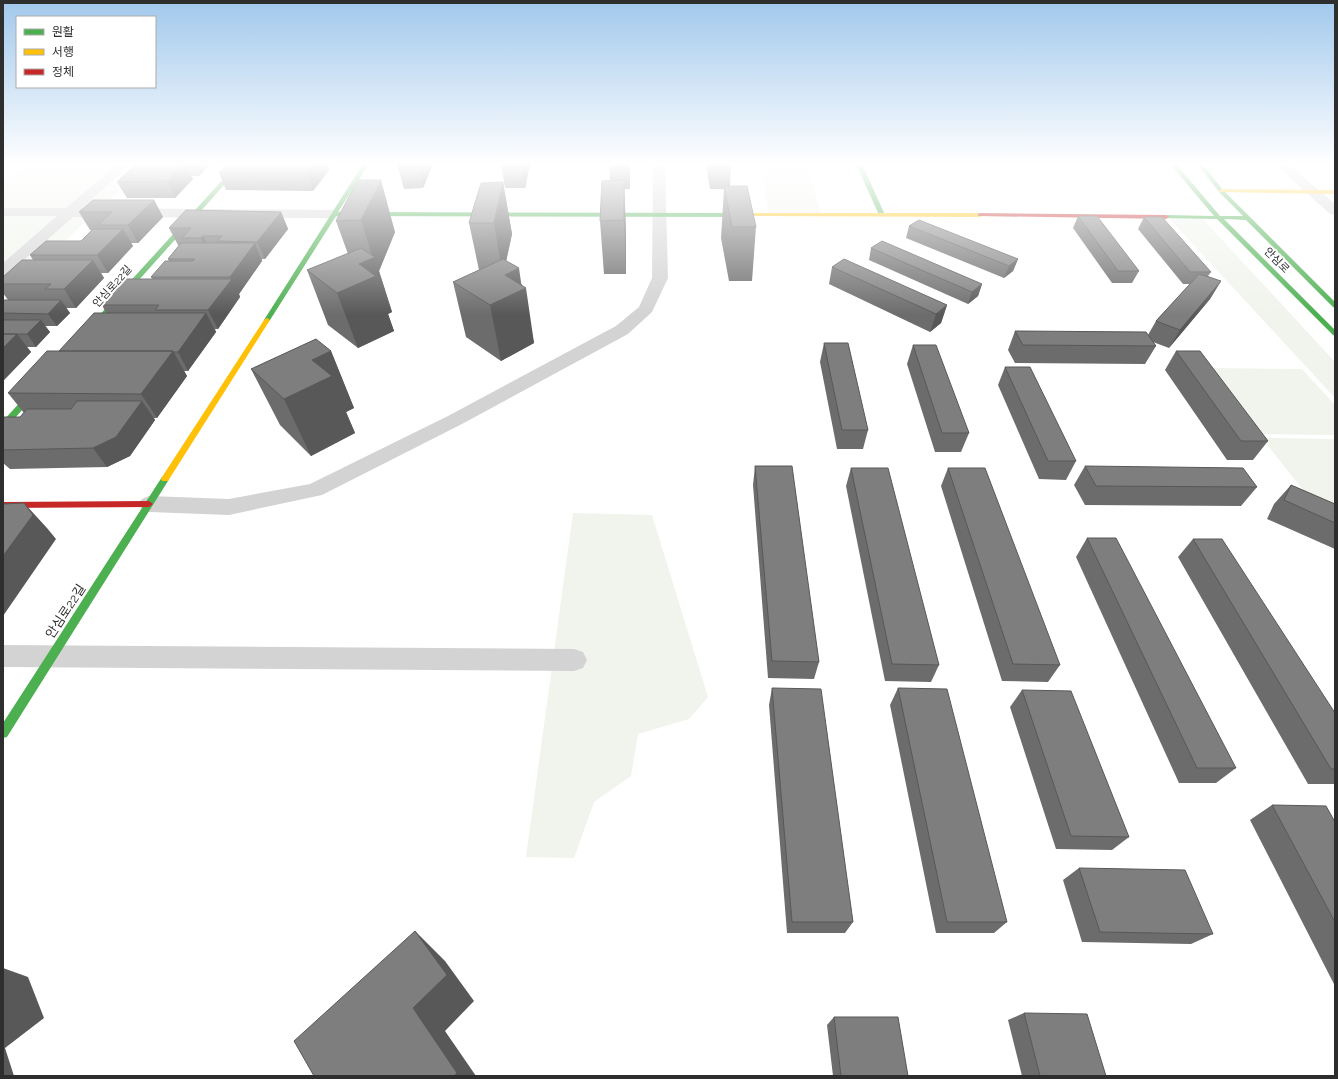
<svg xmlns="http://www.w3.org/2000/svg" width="1338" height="1079" viewBox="0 0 1338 1079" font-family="Raleway,'Noto Sans KR',sans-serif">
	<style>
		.green { fill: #f0f4ec }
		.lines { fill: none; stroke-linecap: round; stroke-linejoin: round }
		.street { fill: #d3d3d3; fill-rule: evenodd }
		.fast { fill: #4caf50; fill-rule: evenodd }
		.slow { fill: #ffc107; fill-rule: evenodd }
		.jam { fill: #c62828; fill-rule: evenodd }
		.wall { fill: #6c6c6c }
		.shaded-wall { fill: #585858 }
		.building { fill: #7e7e7e; stroke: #585858 }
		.labels { text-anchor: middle; stroke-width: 4; stroke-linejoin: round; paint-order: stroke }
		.far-street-label { font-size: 11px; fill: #2e2e2e; stroke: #fff }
		.street-label { font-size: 13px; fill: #2e2e2e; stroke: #fff }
	</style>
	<rect width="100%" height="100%" fill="#fff"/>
	<!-- green -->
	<path class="green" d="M 27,164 L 148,164 L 3,298 L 3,182 Z
		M 761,164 L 807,164 L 821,215 L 769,215 Z
		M 1168,217 L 1202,218 L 1335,362 L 1335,398 Z
		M 1205,368 L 1302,369 L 1335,405 L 1335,435 L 1255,434 Z
		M 1262,438 L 1335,439 L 1335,505 L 1306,494 Z
		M 573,513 L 652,515 L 708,697 L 689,719 L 638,734 L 631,776 L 594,802 L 574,858 L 526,857 Z"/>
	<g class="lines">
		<!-- street -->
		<path class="street" d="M 118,164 L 131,164 L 82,208 L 335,210 L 340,211 L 342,214 L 340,217 L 335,218 L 73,217 L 8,274 L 3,276 L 3,263 L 57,216 L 3,216 L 3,208 L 66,208 Z
			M 653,164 L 665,164 L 668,278 L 652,312 L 628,334 L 462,424 L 322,495 L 229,515 L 149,512 L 142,509 L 138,504 L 142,499 L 149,496 L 229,499 L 310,484 L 448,416 L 616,326 L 639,307 L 652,278 Z
			M 1275,164 L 1288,164 L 1335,204 L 1335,215 L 1330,214 Z
			M 3,645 L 574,649 L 583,652 L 587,660 L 583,668 L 574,671 L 3,667 Z"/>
		<!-- fast -->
		<path class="fast" d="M 237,164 L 243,164 L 6,428 L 3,429 L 3,421 Z
			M 363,164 L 369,164 L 338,212 L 743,213 L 746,215 L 743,217 L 336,216 L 270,320 L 269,321 L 265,321 L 264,320 Z
			M 856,164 L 862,164 L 885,215 L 884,216 L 879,215 Z
			M 1170,164 L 1176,164 L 1220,216 L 1243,216 L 1219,192 L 1197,164 L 1203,164 L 1223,190 L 1335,302 L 1335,308 L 1333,307 L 1246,220 L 1224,219 L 1335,330 L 1335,336 L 1333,335 L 1217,219 L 1164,218 L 1163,217 L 1166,215 L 1214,216 Z
			M 165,476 L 169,479 L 168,481 L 7,737 L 3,738 L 3,723 L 162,477 Z"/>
		<!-- slow -->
		<path class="slow" d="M 1221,189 L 1335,190 L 1335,194 L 1219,192 L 1218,191 Z
			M 743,213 L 980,213 L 983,215 L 980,217 L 741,216 L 741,214 Z
			M 267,318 L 270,320 L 168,481 L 162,481 L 161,479 L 162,477 L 264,320 Z"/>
		<!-- jam -->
		<path class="jam" d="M 980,213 L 1166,215 L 1169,217 L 1166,219 L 978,216 L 978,214 Z
			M 149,501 L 153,504 L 149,507 L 3,508 L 3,502 Z"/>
	</g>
	<!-- wall -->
	<path class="wall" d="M 136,164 L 213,164 L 206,168 L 199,176 L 191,176 L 193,179 L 175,198 L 127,198 L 117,182 Z
		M 228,164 L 331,164 L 329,167 L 328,167 L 329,170 L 313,191 L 226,190 L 219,173 Z
		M 397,164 L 433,164 L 423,188 L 404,189 Z
		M 501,164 L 530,164 L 525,188 L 505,188 Z
		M 609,164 L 630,164 L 630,189 L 624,189 L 626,232 L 626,274 L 604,274 L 600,221 L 610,180 Z
		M 706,164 L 731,164 L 730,186 L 756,227 L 752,281 L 729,281 L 721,238 L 724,189 L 710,189 Z
		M 358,180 L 395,232 L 379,271 L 392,312 L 388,314 L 394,331 L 358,348 L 328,325 L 307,270 L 348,254 L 336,221 Z
		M 503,182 L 512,234 L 506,261 L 522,285 L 534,343 L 501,361 L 466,337 L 453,282 L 479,270 L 469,223 Z
		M 154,200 L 163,217 L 138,243 L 131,243 L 133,246 L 108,273 L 101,273 L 104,278 L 76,308 L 66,308 L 70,313 L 57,326 L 45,326 L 50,332 L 36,347 L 27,347 L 31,352 L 3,381 L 3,300 L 8,300 L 3,293 L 3,277 L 33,260 L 30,255 L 81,241 L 92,230 L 90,230 L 79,212 Z
		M 281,212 L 288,229 L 265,259 L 262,259 L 262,261 L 239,294 L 240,297 L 218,329 L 215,329 L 216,332 L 188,371 L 184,371 L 187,376 L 157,418 L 154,418 L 155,420 L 130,456 L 107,467 L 10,469 L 3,463 L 3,417 L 20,417 L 24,413 L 8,393 L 106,313 L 102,305 L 152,279 L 151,277 L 169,261 L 168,259 L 179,245 L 178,245 L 169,228 Z
		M 1078,216 L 1139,271 L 1132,283 L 1112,283 L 1073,228 Z
		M 1144,217 L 1211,272 L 1208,276 L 1221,281 L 1210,299 L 1169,348 L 1153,342 L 1156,346 L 1145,364 L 1015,363 L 1008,350 L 1015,331 L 1148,335 L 1156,321 L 1190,284 L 1183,284 L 1138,229 Z
		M 909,226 L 1018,259 L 1013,271 L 1004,278 L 906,238 Z
		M 871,248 L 982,284 L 978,296 L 968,304 L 869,260 Z
		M 832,267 L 947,305 L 941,323 L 930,332 L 829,284 Z
		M 824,343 L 868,430 L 863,449 L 837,449 L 820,362 Z
		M 913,345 L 969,433 L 961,452 L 935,452 L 907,364 Z
		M 331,351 L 354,408 L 346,412 L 355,433 L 311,456 L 280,425 L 251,369 Z
		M 1176,351 L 1268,441 L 1253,460 L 1227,460 L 1165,370 Z
		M 1005,367 L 1076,461 L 1066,480 L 1039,479 L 998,385 Z
		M 755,466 L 819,662 L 814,679 L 768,678 L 753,485 Z
		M 1085,466 L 1257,487 L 1241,506 L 1085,505 L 1074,485 Z
		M 851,468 L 939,665 L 931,682 L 885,681 L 846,486 Z
		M 948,468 L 1060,665 L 1048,682 L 1002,681 L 941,486 Z
		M 1291,485 L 1335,504 L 1335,549 L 1267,519 L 1274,504 Z
		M 1087,538 L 1236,768 L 1216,783 L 1179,783 L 1076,557 Z
		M 1193,539 L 1335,713 L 1335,784 L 1308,784 L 1178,557 Z
		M 772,688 L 853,922 L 845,933 L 787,933 L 769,705 Z
		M 898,688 L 1007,922 L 994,933 L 936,933 L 890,705 Z
		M 1022,690 L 1129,837 L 1112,850 L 1056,849 L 1010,707 Z
		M 1272,805 L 1335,822 L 1335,986 L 1250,820 Z
		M 1079,868 L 1213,934 L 1191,944 L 1082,942 L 1063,880 Z
		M 1024,1013 L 1106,1076 L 1022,1076 L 1008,1020 Z
		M 834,1017 L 908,1076 L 833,1076 L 827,1025 Z"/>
	<!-- shaded-wall -->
	<path class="shaded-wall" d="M 184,164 L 186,164 L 193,179 L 175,198 L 167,181 Z
		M 194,164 L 213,164 L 206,168 L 199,176 Z
		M 315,164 L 327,164 L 329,170 L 313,191 L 307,174 Z
		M 328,164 L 331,164 L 329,167 Z
		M 417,164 L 433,164 L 423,188 Z
		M 521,164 L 530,164 L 525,188 Z
		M 629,164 L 630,164 L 630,189 Z
		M 381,180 L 395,232 L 379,271 L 392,312 L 388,314 L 394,331 L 358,348 L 337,293 L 359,264 L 373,258 L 361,220 Z
		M 624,180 L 626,232 L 626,274 L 624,220 Z
		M 503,182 L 512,234 L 503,276 L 494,223 Z
		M 154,200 L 163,217 L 138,243 L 128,225 Z
		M 281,212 L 288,229 L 265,259 L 257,242 Z
		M 123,229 L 133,246 L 108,273 L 97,255 Z
		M 203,236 L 212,254 L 210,256 L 201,238 Z
		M 255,243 L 262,261 L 239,294 L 240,297 L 218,329 L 208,310 L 231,280 L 230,277 Z
		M 1018,259 L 1013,271 L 1004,278 L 1009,266 Z
		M 93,260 L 104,278 L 76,308 L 64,289 Z
		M 519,268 L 522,289 L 526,288 L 534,343 L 501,361 L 490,305 L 505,275 Z
		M 1221,281 L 1210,299 L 1169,348 L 1180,330 Z
		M 982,284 L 978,296 L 968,304 L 972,292 Z
		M 61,300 L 70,313 L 57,326 L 48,314 Z
		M 947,305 L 941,323 L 930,332 L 936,314 Z
		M 206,313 L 216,332 L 188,371 L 178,352 Z
		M 41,320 L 50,332 L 36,347 L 27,334 Z
		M 17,334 L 31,352 L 3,381 L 3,348 Z
		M 173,351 L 187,376 L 157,418 L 141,394 Z
		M 331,351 L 354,408 L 346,412 L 355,433 L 311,456 L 284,399 L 312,360 Z
		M 142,401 L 155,420 L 130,456 L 107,467 L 93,448 Z
		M 24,503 L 47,528 L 56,539 L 3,616 L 3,556 Z
		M 415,931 L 445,961 L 474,1001 L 445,1031 L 476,1076 L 454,1076 L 413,1008 Z
		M 3,968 L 28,977 L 44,1018 L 5,1048 L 14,1076 L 3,1076 Z"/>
	<!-- building -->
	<path class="building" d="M 136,164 L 184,164 L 167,181 L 117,182 Z
		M 228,164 L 315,164 L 307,174 L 219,173 Z
		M 358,180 L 381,180 L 361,220 L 336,221 Z
		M 624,180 L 624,220 L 600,221 L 602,181 Z
		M 503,182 L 494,223 L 469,223 L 481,183 Z
		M 724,186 L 747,186 L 756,227 L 732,227 Z
		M 93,200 L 154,200 L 128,225 L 98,225 L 112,212 L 79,212 Z
		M 186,210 L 281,212 L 257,242 L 217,241 L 222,236 L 203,236 L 201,238 L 182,238 L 191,228 L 169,228 Z
		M 1078,216 L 1097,216 L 1139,271 L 1118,271 Z
		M 1144,217 L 1162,217 L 1211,272 L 1190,272 Z
		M 919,220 L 1018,259 L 1009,266 L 909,226 Z
		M 93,229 L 123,229 L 97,255 L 30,255 L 46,241 L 81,241 Z
		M 882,241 L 982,284 L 972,292 L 871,248 Z
		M 181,243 L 255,243 L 230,277 L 151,277 L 165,261 L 193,261 L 195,259 L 168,259 Z
		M 361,248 L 375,257 L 359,264 L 376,276 L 337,293 L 307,270 Z
		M 503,259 L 519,268 L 505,275 L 526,288 L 490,305 L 453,282 Z
		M 844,259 L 947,305 L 936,314 L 832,267 Z
		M 22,260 L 93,260 L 64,289 L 45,289 L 51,284 L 3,284 L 3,277 Z
		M 1199,274 L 1221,281 L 1180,330 L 1156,321 Z
		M 126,279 L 232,279 L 208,310 L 155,310 L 159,305 L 102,305 Z
		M 3,300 L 61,300 L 48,314 L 3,313 Z
		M 94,313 L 206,313 L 178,352 L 173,352 L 173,351 L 59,351 Z
		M 3,320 L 41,320 L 27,334 L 3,334 Z
		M 1015,331 L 1146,332 L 1156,346 L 1023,345 Z
		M 3,334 L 17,334 L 3,348 Z
		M 316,339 L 331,351 L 312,360 L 332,376 L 284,399 L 251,369 Z
		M 824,343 L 848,343 L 868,430 L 842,430 Z
		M 913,345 L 936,345 L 969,433 L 942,433 Z
		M 47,351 L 173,351 L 141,394 L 8,393 Z
		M 1176,351 L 1200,351 L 1268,441 L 1241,441 Z
		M 1005,367 L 1030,367 L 1076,461 L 1048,461 Z
		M 77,401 L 142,401 L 116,437 L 93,448 L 3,450 L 3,417 L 20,417 L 27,409 L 71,409 Z
		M 755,466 L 792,466 L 819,662 L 772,661 Z
		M 1085,466 L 1243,468 L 1257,487 L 1096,486 Z
		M 851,468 L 888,468 L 939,665 L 892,664 Z
		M 948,468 L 985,468 L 1060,665 L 1013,664 Z
		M 1291,485 L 1335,504 L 1335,523 L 1284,500 Z
		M 24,503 L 33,515 L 3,556 L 3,504 Z
		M 1087,538 L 1116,538 L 1236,768 L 1197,768 Z
		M 1193,539 L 1222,539 L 1335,713 L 1335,769 L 1331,769 Z
		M 772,688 L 821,689 L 853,922 L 792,922 Z
		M 898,688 L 947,689 L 1007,922 L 947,922 Z
		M 1022,690 L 1071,691 L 1129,837 L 1071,836 Z
		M 1272,805 L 1326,806 L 1335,822 L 1335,922 Z
		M 1079,868 L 1185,870 L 1213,934 L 1100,932 Z
		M 415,931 L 447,975 L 413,1008 L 457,1073 L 454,1076 L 314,1076 L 294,1041 Z
		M 1024,1013 L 1087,1014 L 1106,1076 L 1040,1076 Z
		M 834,1017 L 898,1017 L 908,1076 L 841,1076 Z"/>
	<!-- sky -->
	<linearGradient id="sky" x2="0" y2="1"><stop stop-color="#a1c8ec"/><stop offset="0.52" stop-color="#fff"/><stop offset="1" stop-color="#fff" stop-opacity="0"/></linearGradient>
	<rect width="1338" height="315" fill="url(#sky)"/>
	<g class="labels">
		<!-- far-street labels -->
		<g class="far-street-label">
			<text transform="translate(1277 260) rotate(45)" y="4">안심로</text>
			<text transform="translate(112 286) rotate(-48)" y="4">안심로22길</text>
		</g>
		<!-- street labels -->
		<g class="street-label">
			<text transform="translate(65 611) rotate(-57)" y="5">안심로22길</text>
		</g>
	</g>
	<!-- border -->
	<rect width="1338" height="1079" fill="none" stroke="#2e2e2e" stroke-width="8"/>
	<!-- legend -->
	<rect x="16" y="16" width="140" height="72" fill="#ffffff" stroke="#ababab"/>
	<rect x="24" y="29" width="20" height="6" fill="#4caf50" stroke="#ababab"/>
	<text x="52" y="36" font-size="12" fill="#2e2e2e">원활</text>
	<rect x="24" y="49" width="20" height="6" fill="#ffc107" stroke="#ababab"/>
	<text x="52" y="56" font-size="12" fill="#2e2e2e">서행</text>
	<rect x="24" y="69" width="20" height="6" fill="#c62828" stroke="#ababab"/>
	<text x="52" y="76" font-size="12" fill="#2e2e2e">정체</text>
</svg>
